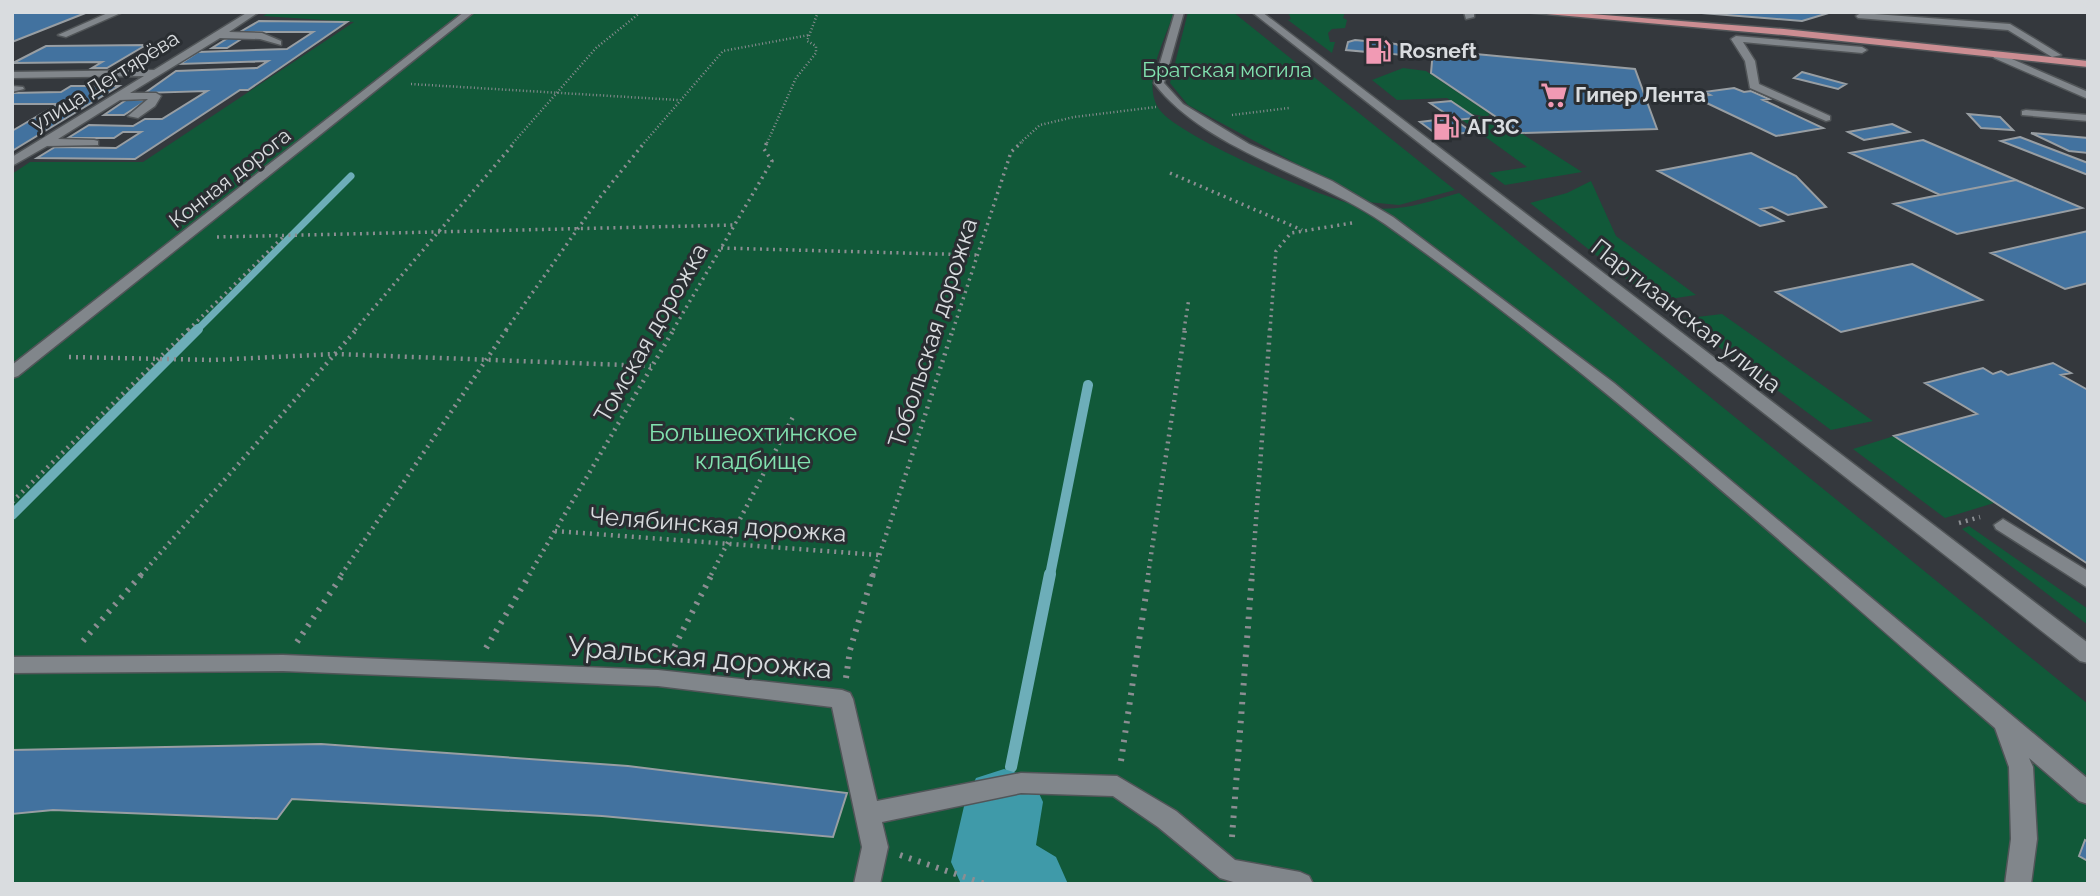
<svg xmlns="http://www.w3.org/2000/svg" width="2100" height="896" viewBox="0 0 2100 896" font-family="Raleway,sans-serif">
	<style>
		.green { fill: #115939 }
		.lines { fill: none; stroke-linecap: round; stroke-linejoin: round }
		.stream-far2 { stroke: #6daeb9; stroke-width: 7 }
		.stream-far1 { stroke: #6daeb9; stroke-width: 10 }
		.stream { stroke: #6daeb9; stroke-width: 12 }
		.river { fill: #3f9aa9; fill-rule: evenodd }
		.building { fill: #42729f; stroke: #989ea3; stroke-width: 2 }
		.minor-casing { stroke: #515558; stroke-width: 3 }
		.major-casing { stroke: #515558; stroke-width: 3 }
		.path-far3 { stroke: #8b8e92; stroke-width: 2.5; stroke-dasharray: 1 2.5; stroke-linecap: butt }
		.path-far2 { stroke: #8b8e92; stroke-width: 3.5; stroke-dasharray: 2 4.5; stroke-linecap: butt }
		.path-far1 { stroke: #8b8e92; stroke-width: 4.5; stroke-dasharray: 2 5; stroke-linecap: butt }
		.path { stroke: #8b8e92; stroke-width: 6; stroke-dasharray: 2.5 7; stroke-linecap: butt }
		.minor { fill: #81868b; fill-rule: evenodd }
		.major { fill: #cb8d92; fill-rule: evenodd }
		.labels { text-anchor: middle; stroke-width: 6; stroke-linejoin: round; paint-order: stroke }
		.far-poi-label { font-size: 21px; font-weight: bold; fill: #d9dcdf; stroke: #2a2e32; text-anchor: start }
		.far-park-label { font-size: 21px; fill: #82e3b0; stroke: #2a2e32 }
		.far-street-label { font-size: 21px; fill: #d9dcdf; stroke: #2a2e32 }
		.street-label { font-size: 24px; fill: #d9dcdf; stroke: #2a2e32 }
		.park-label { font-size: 24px; fill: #82e3b0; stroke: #2a2e32 }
		.near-street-label { font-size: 28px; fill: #d9dcdf; stroke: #2a2e32 }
	</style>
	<rect width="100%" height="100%" fill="#34383d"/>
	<!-- green -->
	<path class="green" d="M 270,12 L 1174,12 C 1165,40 1141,82 1159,109 C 1178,137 1330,202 1365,207 C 1399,213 1427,202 1459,193 L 2088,704 L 2088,884 L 12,884 L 12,174 L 30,162 L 143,162 L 354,22 L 263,16 Z
		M 1188,12 L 1233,12 L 1455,190 L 1399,205 L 1367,202 L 1188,105 L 1170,83 Z
		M 1288,12 L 1345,12 L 1343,18 L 1347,20 L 1345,28 L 1332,29 L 1328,33 L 1330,42 L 1335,42 L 1332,53 L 1288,20 L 1291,19 Z
		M 1403,68 L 1426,71 L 1490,114 L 1487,117 L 1494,116 L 1582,172 L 1505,185 L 1489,173 L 1527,167 L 1462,120 L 1483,116 L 1472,114 L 1447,98 L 1397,100 L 1372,80 Z
		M 1591,181 L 1616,236 L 1696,295 L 1663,300 L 1649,297 L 1530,203 L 1567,193 Z
		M 1722,314 L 1873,421 L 1831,430 L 1681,319 Z
		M 1894,436 L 1994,503 L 1945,518 L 1853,449 Z
		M 1969,526 L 2088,609 L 2088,625 L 1962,529 Z"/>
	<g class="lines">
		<!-- stream-far2 -->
		<path class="stream-far2" d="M 197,330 L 351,176"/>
		<!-- stream-far1 -->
		<path class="stream-far1" d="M 12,515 L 198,329
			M 1050,575 L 1088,385"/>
		<!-- stream -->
		<path class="stream" d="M 1011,767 L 1050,574"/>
		<!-- river -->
		<path class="river" d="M 1004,769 L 1032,778 L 1043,802 L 1036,845 L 1056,857 L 1068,884 L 961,884 L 951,862 L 965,802 L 976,778 Z"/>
	</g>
	<!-- building -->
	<path class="building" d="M 12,12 L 88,12 L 12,42 Z
		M 1689,12 L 1832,12 L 1802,21 Z
		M 259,21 L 347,22 L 248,90 L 240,90 L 135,159 L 37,158 L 55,147 L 116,148 L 141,132 L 123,132 L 114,138 L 68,138 L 89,125 L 133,126 L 145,119 L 162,119 L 207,91 L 145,93 L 176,71 L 257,68 L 268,61 L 180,64 L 198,52 L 287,49 L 313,32 L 240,32 Z
		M 228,38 L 243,38 L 227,48 L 212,48 Z
		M 1355,40 L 1396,44 L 1402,47 L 1402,55 L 1383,53 L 1382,62 L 1366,60 L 1367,52 L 1346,50 L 1348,42 Z
		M 146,45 L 107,68 L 92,68 L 102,62 L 13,63 L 46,46 Z
		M 1433,50 L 1635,69 L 1657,129 L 1520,133 L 1431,73 Z
		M 1802,72 L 1846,84 L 1838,89 L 1794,78 Z
		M 71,86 L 119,86 L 12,151 L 12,131 L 58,104 L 12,104 L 12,93 L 61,92 Z
		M 1734,88 L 1744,92 L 1751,91 L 1769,99 L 1763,100 L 1823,128 L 1776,136 L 1694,97 L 1710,95 L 1704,92 Z
		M 126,100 L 147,100 L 124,115 L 104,115 Z
		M 1451,101 L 1476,118 L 1455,120 L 1430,103 Z
		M 1968,114 L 2000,117 L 2013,130 L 1981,128 Z
		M 1452,118 L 1472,132 L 1439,136 L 1420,122 Z
		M 1892,124 L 1909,132 L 1864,140 L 1848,132 Z
		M 2031,133 L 2088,138 L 2088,153 L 2069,151 Z
		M 2020,137 L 2088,163 L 2088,175 L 2001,141 Z
		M 1923,140 L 2016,180 L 1940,195 L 1850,153 Z
		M 1751,153 L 1796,176 L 1826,207 L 1788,215 L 1772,207 L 1761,209 L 1783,221 L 1760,226 L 1658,171 Z
		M 2016,180 L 2082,208 L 1957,234 L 1894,204 Z
		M 2088,231 L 2088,283 L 2065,289 L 1991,253 Z
		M 1912,264 L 1982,300 L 1841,332 L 1776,292 Z
		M 2053,363 L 2071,373 L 2061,375 L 2088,390 L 2088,564 L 1894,436 L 1977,414 L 1925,383 L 1983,368 L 1993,374 L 2001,371 L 2008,375 Z
		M 321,744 L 628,766 L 847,793 L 833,837 L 602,816 L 292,799 L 277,819 L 53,810 L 12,814 L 12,750 Z
		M 2085,840 L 2088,842 L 2088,861 L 2079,856 Z"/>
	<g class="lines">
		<defs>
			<path id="minor" d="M 110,12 L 123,12 L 66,37 L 58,35 Z
				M 248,12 L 259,12 L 229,32 L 262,33 L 281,41 L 281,45 L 260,39 L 220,38 L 130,93 L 156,93 L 161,96 L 155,106 L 138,118 L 128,116 L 148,99 L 120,100 L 58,139 L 94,140 L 98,141 L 98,145 L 47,146 L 12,166 L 12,157 L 144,76 L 12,78 L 12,72 L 154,70 Z
				M 464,12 L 474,12 L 18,376 L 12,378 L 12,365 Z
				M 1175,12 L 1184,12 L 1164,83 L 1183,104 L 1249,144 L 1332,181 L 1393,217 L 1614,383 L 2088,779 L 2088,804 L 2079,801 L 2029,758 L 2033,767 L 2037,839 L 2031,884 L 2005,884 L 2011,839 L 2009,767 L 1995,728 C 1796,556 1600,376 1385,224 C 1315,175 1205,150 1154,83 Z
				M 1252,12 L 1262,12 L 2088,643 L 2088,663 L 2080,661 Z
				M 1464,12 L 1474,12 L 1474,17 L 1466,19 Z
				M 1861,13 L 2010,24 L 2061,55 L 2052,57 L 2008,30 L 1858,18 L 1856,16 Z
				M 1736,36 L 1862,47 L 1867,50 L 1862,53 L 1743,42 L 1755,61 L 1759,84 L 1830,116 L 1830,120 L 1826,121 L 1750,88 L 1745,61 L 1731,39 Z
				M 1998,53 L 2088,92 L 2088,99 L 1994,58 L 1993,56 Z
				M 12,86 L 23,87 L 24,89 L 12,92 Z
				M 2026,110 L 2088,115 L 2088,121 L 2022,115 L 2022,111 Z
				M 2003,519 L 2088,571 L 2088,588 L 1996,529 L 1994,525 Z
				M 283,655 L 658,670 L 842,690 L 850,693 L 853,699 L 877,801 L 1021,773 L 1117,776 L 1176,811 L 1235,860 L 1300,872 L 1309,876 L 1313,884 L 1240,884 L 1220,878 L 1158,827 L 1113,796 L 1021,793 L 882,822 L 888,847 L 880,884 L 854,884 L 862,847 L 832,707 L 658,686 L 283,671 L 12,673 L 12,657 Z"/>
			<path id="major" d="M 1523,12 L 1565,12 L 1784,29 L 2088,61 L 2088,67 L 1784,35 Z"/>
		</defs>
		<!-- minor casing -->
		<use href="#minor" class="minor-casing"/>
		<!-- major casing -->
		<use href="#major" class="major-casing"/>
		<!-- path-far3 -->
		<path class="path-far3" d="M 411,84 L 678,100
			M 1232,115 L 1289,108
			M 513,143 L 596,48 L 641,12
			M 644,143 L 723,51 L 809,35
			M 767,143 L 796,78 L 816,53 L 816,46 L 807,41 L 818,12
			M 1020,143 L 1040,125 L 1074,117 L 1156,107"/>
		<!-- path-far2 -->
		<path class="path-far2" d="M 1170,173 L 1302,230
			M 217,237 L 735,225
			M 721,248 L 976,255
			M 188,330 L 284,236
			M 355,330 L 515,142
			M 506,330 L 601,196 L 645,142
			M 673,330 L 772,161 L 764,149 L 767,142
			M 953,330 L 1011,152 L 1022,142
			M 1184,330 L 1189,298
			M 1270,330 L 1276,251 L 1291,233 L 1352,223"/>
		<!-- path-far1 -->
		<path class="path-far1" d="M 69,357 L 213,360 L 335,354 L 651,366
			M 12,502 L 189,329
			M 1959,523 L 1980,517
			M 555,531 L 879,555
			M 141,575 L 357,329
			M 341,575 L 507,329
			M 529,575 L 674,329
			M 711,575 L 794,415
			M 873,575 L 953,329
			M 1148,575 L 1185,329
			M 1252,575 L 1270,329"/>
		<!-- path -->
		<path class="path" d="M 83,641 L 142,574
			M 297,642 L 343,574
			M 486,648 L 530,574
			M 670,655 L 712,574
			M 846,678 L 850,650 L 873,574
			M 1121,761 L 1149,574
			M 1232,837 L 1252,574
			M 900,855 L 985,884"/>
		<!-- minor -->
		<use href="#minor" class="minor"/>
		<!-- major -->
		<use href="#major" class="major"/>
	</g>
	<!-- icons -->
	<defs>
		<symbol id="fuel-bare" viewBox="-9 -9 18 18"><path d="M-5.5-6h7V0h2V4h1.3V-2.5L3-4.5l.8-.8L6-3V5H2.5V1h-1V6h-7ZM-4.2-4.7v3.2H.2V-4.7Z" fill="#f19ab4" stroke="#2a2e32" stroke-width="2.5" paint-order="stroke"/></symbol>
		<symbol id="supermarket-bare" viewBox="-9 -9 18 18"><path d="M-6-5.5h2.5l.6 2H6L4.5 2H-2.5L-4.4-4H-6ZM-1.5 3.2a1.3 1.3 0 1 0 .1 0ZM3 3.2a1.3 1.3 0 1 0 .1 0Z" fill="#f19ab4" stroke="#2a2e32" stroke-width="2.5" paint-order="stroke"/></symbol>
	</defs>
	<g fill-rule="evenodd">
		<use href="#fuel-bare" x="1359" y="32" width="38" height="38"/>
		<use href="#supermarket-bare" x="1535" y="76" width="38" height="38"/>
		<use href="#fuel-bare" x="1427" y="108" width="38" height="38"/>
	</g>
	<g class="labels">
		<!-- far-poi labels -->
		<g class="far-poi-label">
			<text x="1399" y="58">Rosneft</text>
			<text x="1575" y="102">Гипер Лента</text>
			<text x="1467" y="134">АГЗС</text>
		</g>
		<!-- far-park labels -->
		<g class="far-park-label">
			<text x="1227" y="77">Братская могила</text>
		</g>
		<!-- far-street labels -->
		<g class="far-street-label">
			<text transform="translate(105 81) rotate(-32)" y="7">улица Дегтярёва</text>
			<text transform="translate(230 178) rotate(-38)" y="7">Конная дорога</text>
		</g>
		<!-- street labels -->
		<g class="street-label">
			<text transform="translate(1686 316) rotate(38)" y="8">Партизанская улица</text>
			<text transform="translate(651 333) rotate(-60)" y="8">Томская дорожка</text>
			<text transform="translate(933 333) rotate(-72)" y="8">Тобольская дорожка</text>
			<text transform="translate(718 525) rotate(4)" y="8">Челябинская дорожка</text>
		</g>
		<!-- park labels -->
		<g class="park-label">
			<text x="753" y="441">Большеохтинское<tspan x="753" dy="28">кладбище</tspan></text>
		</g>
		<!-- near-street labels -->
		<g class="near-street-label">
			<text transform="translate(700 657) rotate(5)" y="10">Уральская дорожка</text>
		</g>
	</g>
	<!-- border -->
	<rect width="2100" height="896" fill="none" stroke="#d9dcdf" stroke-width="28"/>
</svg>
